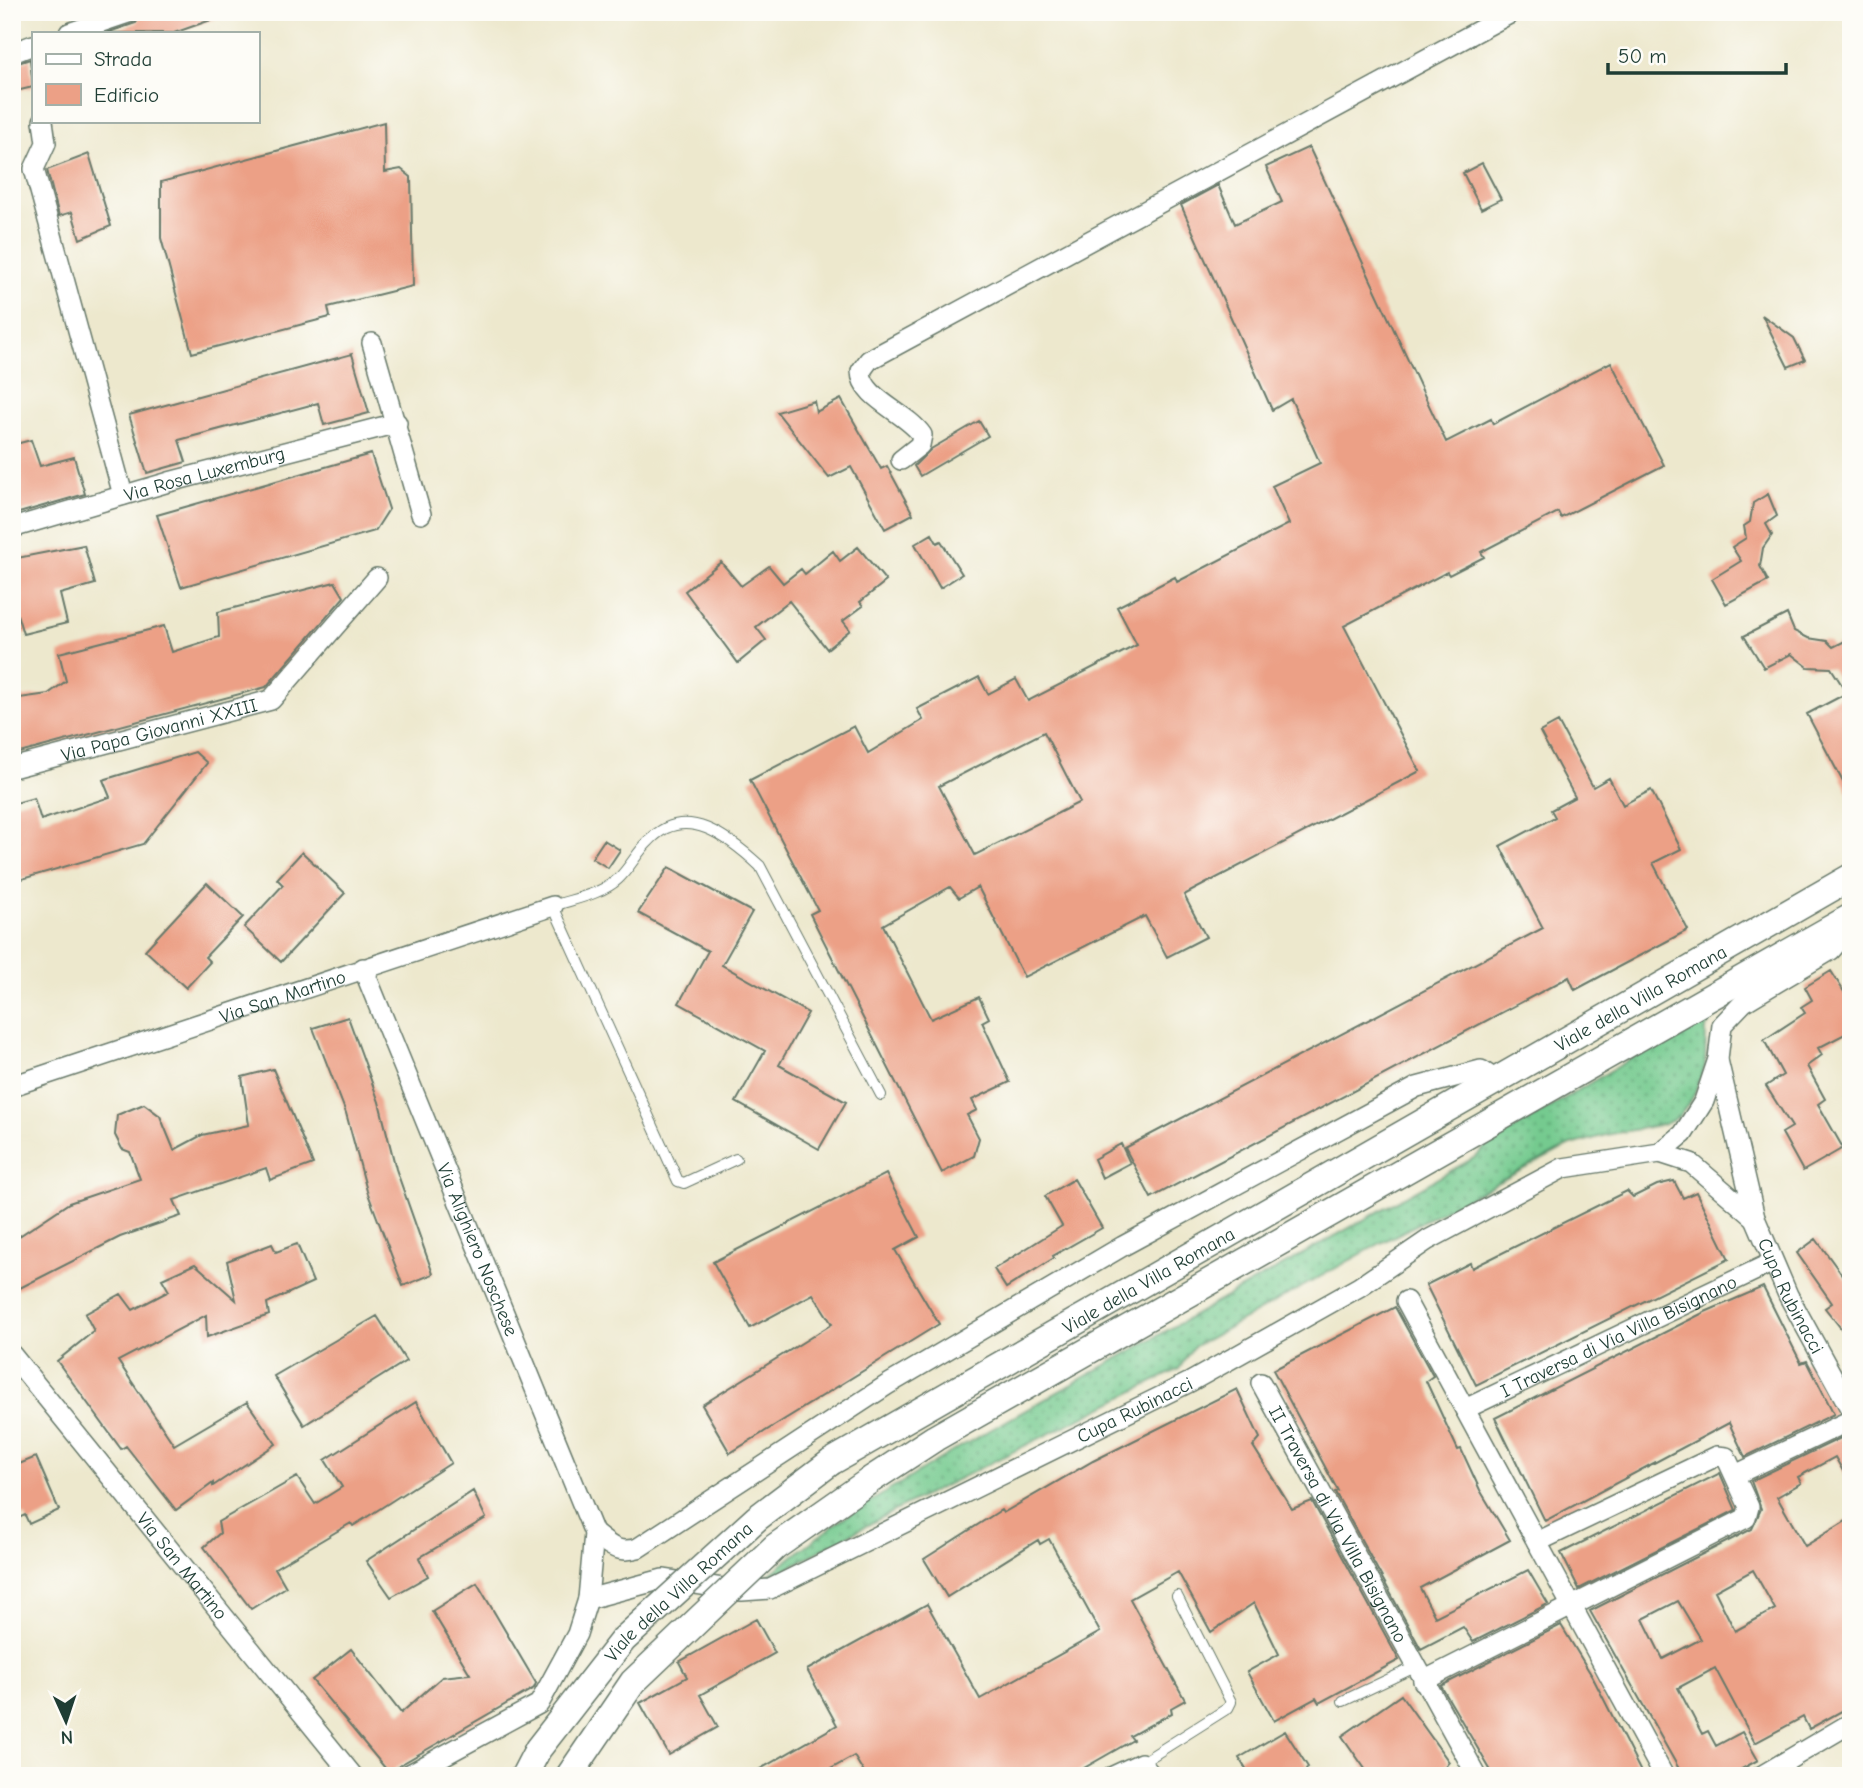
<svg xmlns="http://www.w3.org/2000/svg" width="1863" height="1788" viewBox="0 0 1863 1788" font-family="'Comic Neue',sans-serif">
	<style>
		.grass { fill: url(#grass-dots); stroke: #4a8462; stroke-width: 2 }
		.building { fill: #eca086; fill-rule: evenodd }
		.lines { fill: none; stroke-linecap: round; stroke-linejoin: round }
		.lane-casing { stroke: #67796a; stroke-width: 12 }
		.street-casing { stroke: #67796a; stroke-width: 22 }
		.secondary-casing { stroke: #67796a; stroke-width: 29 }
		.lane { stroke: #fff; stroke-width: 10 }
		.street { stroke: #fff; stroke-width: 19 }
		.secondary { stroke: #fff; stroke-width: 26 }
		.secondary-bridge-casing { stroke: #67796a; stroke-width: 29; stroke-linecap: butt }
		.secondary-bridge { stroke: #fff; stroke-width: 26 }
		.labels { text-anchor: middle; stroke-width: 5; stroke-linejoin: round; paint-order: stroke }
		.street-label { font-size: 19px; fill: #1f3d34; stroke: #fdfcf7 }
	</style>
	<defs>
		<pattern id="grass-dots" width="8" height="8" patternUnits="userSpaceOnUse" patternTransform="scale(1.75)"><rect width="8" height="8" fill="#74ca8f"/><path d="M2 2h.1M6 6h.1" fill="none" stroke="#5fa576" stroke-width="1.8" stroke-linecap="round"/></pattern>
	</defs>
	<rect width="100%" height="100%" fill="#fdfcf7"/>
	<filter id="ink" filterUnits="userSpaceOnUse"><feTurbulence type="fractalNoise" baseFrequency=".0143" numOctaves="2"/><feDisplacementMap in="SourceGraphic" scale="14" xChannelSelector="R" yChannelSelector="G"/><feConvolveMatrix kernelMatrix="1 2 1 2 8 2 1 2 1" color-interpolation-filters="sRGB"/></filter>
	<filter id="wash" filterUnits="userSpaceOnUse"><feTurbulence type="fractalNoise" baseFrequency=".00686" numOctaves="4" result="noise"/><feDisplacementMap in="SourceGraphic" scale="28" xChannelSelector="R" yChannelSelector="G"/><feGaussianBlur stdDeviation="1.57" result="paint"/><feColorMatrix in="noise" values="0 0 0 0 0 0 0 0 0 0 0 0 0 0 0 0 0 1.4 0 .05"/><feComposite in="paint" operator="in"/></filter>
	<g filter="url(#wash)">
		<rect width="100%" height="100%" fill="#ede8cd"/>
		<!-- grass -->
		<path class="grass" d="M 1727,1000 L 1706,1028 L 1705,1066 L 1693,1097 L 1679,1117 L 1665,1124 L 1606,1135 L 1568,1146 L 1381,1243 L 1192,1348 L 1179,1369 L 890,1513 L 754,1586 L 836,1523 L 953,1451 L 1477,1156 L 1486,1146 Z"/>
		<g id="blocks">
			<!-- building -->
			<path class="building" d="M 143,12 L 225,12 L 225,15 L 174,33 L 106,33 L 136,23 Z
				M 30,59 L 33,87 L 12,92 L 12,65 Z
				M 384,122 L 385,172 L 401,169 L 411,177 L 413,286 L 328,307 L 330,317 L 192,353 L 161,238 L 161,182 Z
				M 1309,147 L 1446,442 L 1491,419 L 1493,424 L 1611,362 L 1664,465 L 1561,518 L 1558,512 L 1481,552 L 1484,557 L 1449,575 L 1447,572 L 1344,626 L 1420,771 L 1184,895 L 1206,937 L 1167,957 L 1145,916 L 1024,977 L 978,887 L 959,898 L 950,887 L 883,925 L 931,1019 L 979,997 L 989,1018 L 982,1022 L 1010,1082 L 972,1100 L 977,1110 L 967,1115 L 979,1138 L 974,1156 L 942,1173 L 810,914 L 818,910 L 750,780 L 854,726 L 868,753 L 923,720 L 917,709 L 979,677 L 988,694 L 1016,679 L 1028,701 L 1137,645 L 1117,607 L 1175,577 L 1177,582 L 1289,524 L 1272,486 L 1320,463 L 1291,399 L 1272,410 L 1181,205 L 1218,185 L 1235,224 L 1282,202 L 1266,167 ZM 1044,732 L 1080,802 L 975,855 L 939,786 Z
				M 89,154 L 111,226 L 80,239 L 72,212 L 59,216 L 47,170 Z
				M 1482,163 L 1501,199 L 1481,209 L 1463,173 Z
				M 1762,315 L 1794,338 L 1805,360 L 1788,367 Z
				M 352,354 L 369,413 L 324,425 L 318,403 L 179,440 L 186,462 L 147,473 L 129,415 Z
				M 841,399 L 881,469 L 887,466 L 913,514 L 885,529 L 851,467 L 829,478 L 777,412 L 814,401 L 816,412 Z
				M 979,421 L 988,436 L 920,476 L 914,466 L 931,449 Z
				M 31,440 L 40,466 L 74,457 L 85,494 L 12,515 L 12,445 Z
				M 371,454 L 389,509 L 375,531 L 181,587 L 157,515 Z
				M 1768,494 L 1777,516 L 1766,524 L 1772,535 L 1763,548 L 1760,566 L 1768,581 L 1726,604 L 1712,579 L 1741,561 L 1732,547 L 1746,538 L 1744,526 L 1750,522 L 1753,503 Z
				M 932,534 L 937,543 L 941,541 L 962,574 L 940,588 L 915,544 Z
				M 84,545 L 95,584 L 60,594 L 67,623 L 23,634 L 12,597 L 12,559 Z
				M 858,547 L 886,581 L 860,602 L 863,606 L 843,621 L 850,630 L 827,649 L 789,601 L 756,627 L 766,640 L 738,663 L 685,591 L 721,562 L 741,586 L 769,566 L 783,583 L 801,569 L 805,574 L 833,551 L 840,561 Z
				M 335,582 L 344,597 L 266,687 L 12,755 L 12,699 L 48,694 L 66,681 L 59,653 L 164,626 L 172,652 L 219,637 L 218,612 Z
				M 1787,614 L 1794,631 L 1808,638 L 1827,641 L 1833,647 L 1851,638 L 1851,797 L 1807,714 L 1847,693 L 1831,668 L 1808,667 L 1791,654 L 1764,668 L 1744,636 Z
				M 1558,722 L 1593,787 L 1609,778 L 1623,805 L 1651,790 L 1681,849 L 1653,863 L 1688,930 L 1575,990 L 1569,977 L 1151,1198 L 1125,1148 L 1543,928 L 1500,846 L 1555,817 L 1551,810 L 1575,797 L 1540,732 Z
				M 195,752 L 207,763 L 143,844 L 12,882 L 12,804 L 34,798 L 41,820 L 110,797 L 103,780 Z
				M 604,840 L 620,850 L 608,868 L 592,858 Z
				M 302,852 L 345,893 L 281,962 L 244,927 L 283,885 L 277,879 Z
				M 669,867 L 752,912 L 722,965 L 808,1013 L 779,1065 L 846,1102 L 819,1149 L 736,1102 L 765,1051 L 679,1003 L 708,951 L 638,913 Z
				M 207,883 L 243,917 L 205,957 L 210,962 L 186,988 L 145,950 Z
				M 1831,971 L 1851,1003 L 1851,1031 L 1818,1048 L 1822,1055 L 1807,1066 L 1825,1099 L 1818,1104 L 1843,1148 L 1803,1171 L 1782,1133 L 1792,1127 L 1766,1086 L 1783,1075 L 1764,1040 L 1805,1013 L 1801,1007 L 1812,1000 L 1805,987 Z
				M 348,1017 L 379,1102 L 396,1169 L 433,1274 L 403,1286 L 367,1191 L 346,1113 L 313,1028 Z
				M 273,1069 L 313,1164 L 270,1180 L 266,1168 L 174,1200 L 181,1216 L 120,1237 L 12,1292 L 12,1241 L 69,1203 L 140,1179 L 130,1152 L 122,1149 L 115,1135 L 117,1115 L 144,1104 L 160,1116 L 174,1150 L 202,1135 L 249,1125 L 242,1077 Z
				M 1121,1144 L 1130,1163 L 1102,1178 L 1094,1159 Z
				M 886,1174 L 919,1237 L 895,1250 L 939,1324 L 730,1453 L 702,1405 L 832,1324 L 813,1294 L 750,1328 L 713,1262 Z
				M 1074,1179 L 1102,1228 L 1053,1256 L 1054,1258 L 1006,1288 L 994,1269 L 1062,1226 L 1045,1196 Z
				M 1674,1181 L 1683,1198 L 1696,1192 L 1729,1259 L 1476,1385 L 1426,1285 L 1470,1263 L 1472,1268 L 1627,1191 L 1633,1197 L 1657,1185 Z
				M 1816,1239 L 1851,1287 L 1851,1341 L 1825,1308 L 1832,1303 L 1797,1253 Z
				M 272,1244 L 276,1252 L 297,1244 L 313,1282 L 267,1303 L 269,1315 L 207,1337 L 206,1315 L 118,1361 L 174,1445 L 247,1402 L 276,1444 L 213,1486 L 213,1483 L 176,1510 L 126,1446 L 121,1449 L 57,1361 L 94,1331 L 85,1314 L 121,1294 L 133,1310 L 169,1291 L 162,1279 L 195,1264 L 236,1300 L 227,1261 Z
				M 1763,1287 L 1801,1363 L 1807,1361 L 1834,1414 L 1745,1457 L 1729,1423 L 1545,1521 L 1495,1418 L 1705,1312 Z
				M 1395,1307 L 1433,1376 L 1426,1381 L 1458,1450 L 1461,1449 L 1480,1490 L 1510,1540 L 1420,1588 L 1435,1617 L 1528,1570 L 1548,1604 L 1473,1642 L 1463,1627 L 1421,1649 L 1335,1492 L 1338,1491 L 1273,1370 Z
				M 377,1316 L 406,1361 L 304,1425 L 274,1376 Z
				M 1237,1389 L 1260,1438 L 1253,1446 L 1292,1509 L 1312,1501 L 1399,1660 L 1319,1703 L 1316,1698 L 1274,1721 L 1247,1672 L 1279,1654 L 1254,1603 L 1211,1632 L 1178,1572 L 1130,1599 L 1185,1700 L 1171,1708 L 1172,1713 L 1130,1736 L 1133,1740 L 1070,1776 L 866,1776 L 854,1756 L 818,1776 L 748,1776 L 837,1725 L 807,1670 L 927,1604 L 980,1699 L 1100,1632 L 1049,1539 L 1040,1544 L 1038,1540 L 947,1597 L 924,1559 L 1001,1510 L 1003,1513 L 1093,1461 Z
				M 416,1402 L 451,1463 L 353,1526 L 351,1523 L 275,1568 L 286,1587 L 251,1609 L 204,1547 L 220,1533 L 218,1522 L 297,1477 L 315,1504 L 342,1487 L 325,1460 Z
				M 1847,1435 L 1851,1442 L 1851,1485 L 1835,1457 L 1798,1477 L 1801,1483 L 1777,1497 L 1805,1546 L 1851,1518 L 1851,1706 L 1809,1729 L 1803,1717 L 1755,1743 L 1715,1668 L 1678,1688 L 1702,1734 L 1708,1731 L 1716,1746 L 1742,1732 L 1758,1760 L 1729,1776 L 1683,1776 L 1590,1611 L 1752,1529 L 1761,1509 L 1751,1481 ZM 1753,1570 L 1775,1609 L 1735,1631 L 1715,1591 ZM 1678,1601 L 1701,1639 L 1663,1659 L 1643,1619 Z
				M 36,1457 L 59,1510 L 29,1524 L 25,1515 L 12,1521 L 12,1467 Z
				M 1720,1473 L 1736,1510 L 1579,1589 L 1561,1553 Z
				M 473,1491 L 486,1518 L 419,1558 L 428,1576 L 391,1597 L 366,1561 Z
				M 477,1583 L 536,1683 L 534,1688 L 400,1765 L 390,1774 L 312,1680 L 351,1649 L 401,1713 L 442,1677 L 470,1674 L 432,1611 Z
				M 756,1619 L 775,1653 L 700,1695 L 718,1727 L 669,1755 L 640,1703 L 687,1677 L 679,1662 Z
				M 1561,1625 L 1592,1676 L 1643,1776 L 1494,1776 L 1441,1686 Z
				M 1401,1695 L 1449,1762 L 1438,1776 L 1370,1776 L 1342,1736 Z
				M 1285,1731 L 1308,1767 L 1306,1769 L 1309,1776 L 1250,1776 L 1239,1758 Z"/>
		</g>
	</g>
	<g filter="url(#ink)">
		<use href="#blocks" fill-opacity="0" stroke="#67796a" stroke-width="2"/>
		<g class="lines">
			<defs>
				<path id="lane" d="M 736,1159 L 684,1183 L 678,1181 L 553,906 C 573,899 602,894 618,879 C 630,868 637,852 649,841 C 685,802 730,838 760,866 L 881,1095
					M 1343,1701 L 1415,1667
					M 1141,1763 L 1228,1708 L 1231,1702 L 1177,1596"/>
				<g id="street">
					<path d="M 69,33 L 131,12"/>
					<path d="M 12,53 L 33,45"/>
					<path d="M 43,121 L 46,143 L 34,169 L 123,495"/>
					<path d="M 372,343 L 421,514"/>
					<path d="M 901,460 L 920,445 L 922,435 C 906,412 861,398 861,371 L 869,360 L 1513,12"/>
					<path id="s1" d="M 12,528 L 169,482 L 397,423"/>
					<path id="s2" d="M 12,768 L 271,700 L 377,578"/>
					<path id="s3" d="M 363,968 L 594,1533 L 588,1599 L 577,1634 L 539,1704 L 406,1776"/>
					<path id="s4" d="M 1718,1060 L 1755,1218 L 1788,1295 L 1851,1410"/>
					<path id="s5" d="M 12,1086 L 553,906"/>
					<path d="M 1660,1153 L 1691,1163 L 1755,1218"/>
					<path d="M 1406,1301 L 1664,1776"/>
					<path id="s6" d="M 12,1355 L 353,1776"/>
					<path id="s7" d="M 1261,1383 L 1477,1776"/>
					<path id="s8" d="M 1465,1409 L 1773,1262"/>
					<path d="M 1735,1475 L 1851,1420"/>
					<path d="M 594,1533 C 610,1546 618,1554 638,1548 L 887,1385 L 1123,1246 L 1417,1087 L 1481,1070 L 1496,1080"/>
					<path id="s9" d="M 588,1599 L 663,1579 L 742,1591 L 770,1589 L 1190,1382 L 1359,1287 L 1428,1240 L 1563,1168 L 1660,1153 L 1683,1134 L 1704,1101 L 1718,1059 L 1722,1025 L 1744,1002 L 1831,950 L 1851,927"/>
					<path d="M 1423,1681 L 1746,1518 L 1749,1507 L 1726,1457 L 1717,1456 L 1537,1542"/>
					<path d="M 1113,1776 L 1141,1763 L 1152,1776"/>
					<path d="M 1761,1776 L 1851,1723"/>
				</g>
				<g id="secondary">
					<path id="s10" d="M 831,1462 L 1851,877"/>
					<path d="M 872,1479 L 935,1438 L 1851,917"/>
				</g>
			</defs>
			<!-- lane casing -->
			<use href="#lane" class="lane-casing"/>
			<!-- street casing -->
			<use href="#street" class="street-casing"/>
			<!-- secondary casing -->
			<use href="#secondary" class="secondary-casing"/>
			<!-- lane -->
			<use href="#lane" class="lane"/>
			<!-- street -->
			<use href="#street" class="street"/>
			<!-- secondary -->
			<use href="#secondary" class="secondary"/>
			<defs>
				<g id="secondary-bridge">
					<path id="s11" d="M 524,1776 L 538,1749 L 623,1640 L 757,1518 L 831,1462"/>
					<path d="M 569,1776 L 633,1682 L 775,1547 L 872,1479"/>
				</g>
			</defs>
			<!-- secondary-bridge casing -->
			<use href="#secondary-bridge" class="secondary-bridge-casing"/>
			<!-- secondary-bridge -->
			<use href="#secondary-bridge" class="secondary-bridge"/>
		</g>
	</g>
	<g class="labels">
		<!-- street labels -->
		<g class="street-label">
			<text dy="7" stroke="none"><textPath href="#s1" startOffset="200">Via Rosa Luxemburg</textPath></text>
			<text dy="7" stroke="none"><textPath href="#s2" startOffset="152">Via Papa Giovanni XXIII</textPath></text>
			<text dy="7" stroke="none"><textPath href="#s5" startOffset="285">Via San Martino</textPath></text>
			<text dy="7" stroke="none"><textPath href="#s10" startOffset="933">Viale della Villa Romana</textPath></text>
			<text dy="7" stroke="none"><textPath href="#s3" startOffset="304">Via Alighiero Noschese</textPath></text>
			<text dy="7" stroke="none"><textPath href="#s10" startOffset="366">Viale della Villa Romana</textPath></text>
			<text dy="7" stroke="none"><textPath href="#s4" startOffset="248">Cupa Rubinacci</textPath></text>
			<text dy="7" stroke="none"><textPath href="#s8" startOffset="170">I Traversa di Via Villa Bisignano</textPath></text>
			<text dy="7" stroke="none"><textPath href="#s9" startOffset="592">Cupa Rubinacci</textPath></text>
			<text dy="7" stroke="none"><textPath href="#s7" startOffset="161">II Traversa di Via Villa Bisignano</textPath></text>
			<text dy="7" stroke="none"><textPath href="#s6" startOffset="271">Via San Martino</textPath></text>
			<text dy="7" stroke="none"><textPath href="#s11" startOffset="242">Viale della Villa Romana</textPath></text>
		</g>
	</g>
	<!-- margin -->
	<rect width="1863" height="1788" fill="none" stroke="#fdfcf7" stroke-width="42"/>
	<!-- legend -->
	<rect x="32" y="32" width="228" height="91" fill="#fdfcf7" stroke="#a4b0a9" stroke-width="2"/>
	<rect x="46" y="54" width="35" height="10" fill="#ffffff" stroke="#a4b0a9" stroke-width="2"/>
	<text x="94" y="66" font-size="21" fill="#1f3d34">Strada</text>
	<rect x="46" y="84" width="35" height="21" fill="#eca086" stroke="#a4b0a9" stroke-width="2"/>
	<text x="94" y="102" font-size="21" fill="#1f3d34">Edificio</text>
	<!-- north arrow -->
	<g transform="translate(66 1721) rotate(177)" stroke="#fdfcf7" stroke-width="5" paint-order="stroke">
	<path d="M0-5L12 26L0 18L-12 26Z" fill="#1f3d34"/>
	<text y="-10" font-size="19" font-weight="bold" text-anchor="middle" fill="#1f3d34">N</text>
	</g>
	<!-- scale -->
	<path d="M1608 63v10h178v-10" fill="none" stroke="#1f3d34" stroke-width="3.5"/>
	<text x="1618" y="63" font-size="21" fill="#1f3d34" stroke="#fdfcf7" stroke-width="5" paint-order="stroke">50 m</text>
</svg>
